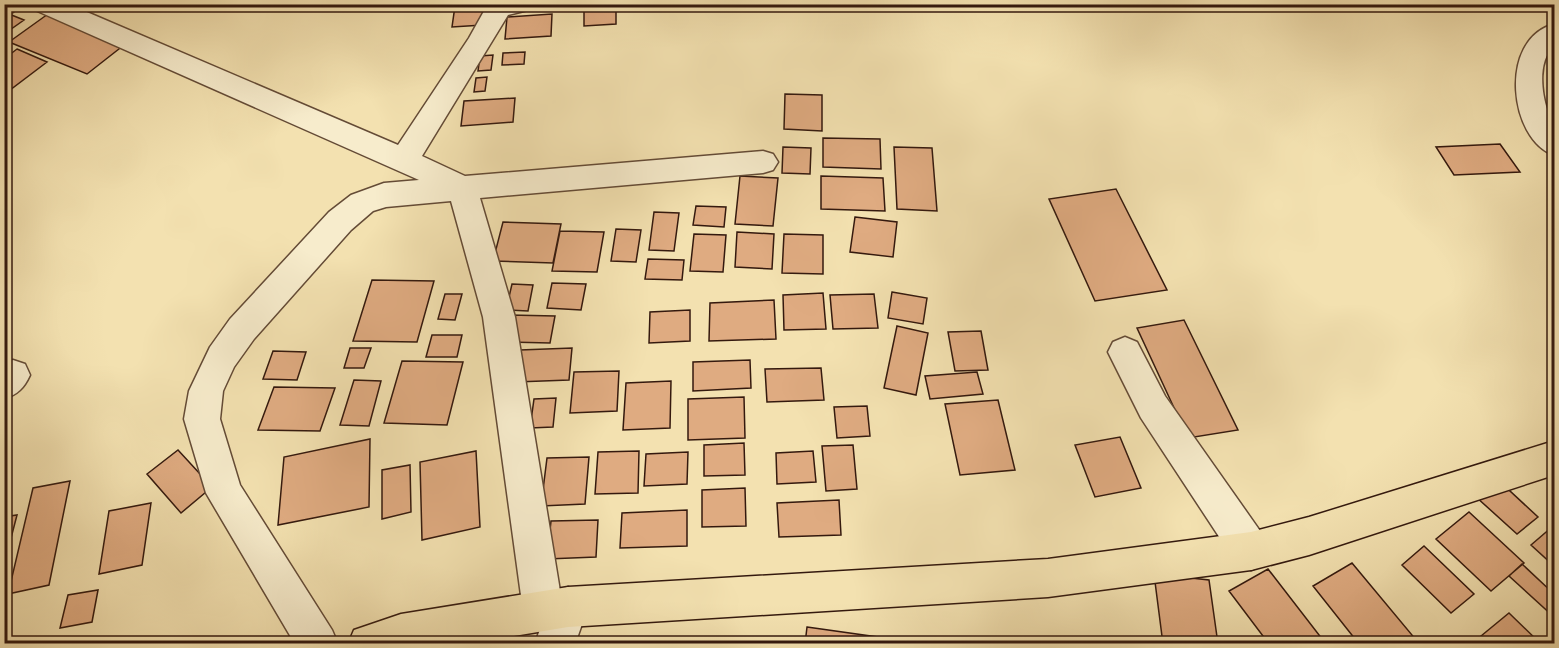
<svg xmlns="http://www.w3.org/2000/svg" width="1559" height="648" viewBox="0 0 1559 648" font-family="Alegreya,serif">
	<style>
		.building { fill: #dfab81; stroke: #34190e; stroke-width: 1.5 }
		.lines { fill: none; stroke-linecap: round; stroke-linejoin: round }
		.minor-casing { stroke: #644b36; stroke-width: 3 }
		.highway-casing { stroke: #34190e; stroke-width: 3 }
		.minor { fill: #f7eccc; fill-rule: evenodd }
		.highway { fill: #f3e1b0; fill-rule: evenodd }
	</style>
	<rect width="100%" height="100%" fill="#f3e1b0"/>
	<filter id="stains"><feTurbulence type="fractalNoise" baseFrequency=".00333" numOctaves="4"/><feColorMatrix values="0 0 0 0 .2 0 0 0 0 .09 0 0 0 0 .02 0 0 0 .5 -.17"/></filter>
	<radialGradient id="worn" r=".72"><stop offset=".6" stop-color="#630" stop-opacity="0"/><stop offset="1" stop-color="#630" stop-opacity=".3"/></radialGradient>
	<!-- building -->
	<path class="building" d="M 485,4 L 483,25 L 452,27 L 455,6 Z
		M 584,4 L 616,4 L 616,24 L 584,26 Z
		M 634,4 L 686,4 L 686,6 L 634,9 Z
		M 4,12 L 24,20 L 4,34 Z
		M 48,14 L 124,45 L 87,74 L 9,42 Z
		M 552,14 L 551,36 L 505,39 L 507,17 Z
		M 17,49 L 47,62 L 6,93 L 4,59 Z
		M 525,52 L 524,64 L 502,65 L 503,53 Z
		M 493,55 L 491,70 L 478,71 L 480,56 Z
		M 487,77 L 485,91 L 474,92 L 476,78 Z
		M 785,94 L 822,95 L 822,131 L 784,129 Z
		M 515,98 L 513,122 L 461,126 L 464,101 Z
		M 823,138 L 880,139 L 881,169 L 823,167 Z
		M 1500,144 L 1520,172 L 1454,175 L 1436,147 Z
		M 783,147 L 811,148 L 810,174 L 782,173 Z
		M 894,147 L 932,148 L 937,211 L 897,209 Z
		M 740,176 L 778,178 L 773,226 L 735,224 Z
		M 821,176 L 883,178 L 885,211 L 821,209 Z
		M 1116,189 L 1167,290 L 1095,301 L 1049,199 Z
		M 696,206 L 726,207 L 724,227 L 693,225 Z
		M 654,212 L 679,213 L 674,251 L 649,250 Z
		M 855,217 L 897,222 L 893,257 L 850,252 Z
		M 503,222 L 561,224 L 553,263 L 493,261 Z
		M 616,229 L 641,230 L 636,262 L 611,261 Z
		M 560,231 L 604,232 L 597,272 L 552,271 Z
		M 737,232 L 774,234 L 772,269 L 735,267 Z
		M 694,234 L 726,235 L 723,272 L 690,271 Z
		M 784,234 L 823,235 L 823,274 L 782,273 Z
		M 648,259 L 684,260 L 682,280 L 645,279 Z
		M 372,280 L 434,281 L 417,342 L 353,341 Z
		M 552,283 L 586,284 L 581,310 L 547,308 Z
		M 512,284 L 533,285 L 528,311 L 506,310 Z
		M 892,292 L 927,298 L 923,324 L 888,318 Z
		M 823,293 L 826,329 L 784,330 L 783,295 Z
		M 445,294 L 462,294 L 455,320 L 438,319 Z
		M 874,294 L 878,328 L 833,329 L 830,295 Z
		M 774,300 L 776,339 L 709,341 L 710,303 Z
		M 690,310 L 690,341 L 649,343 L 650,312 Z
		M 509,315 L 555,316 L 550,343 L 503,342 Z
		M 1184,320 L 1238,430 L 1188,438 L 1137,328 Z
		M 897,326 L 928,333 L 916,395 L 884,388 Z
		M 981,331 L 988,370 L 955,371 L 948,332 Z
		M 432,335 L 462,335 L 457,357 L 426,357 Z
		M 350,348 L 371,348 L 364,368 L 344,368 Z
		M 572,348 L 569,380 L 516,382 L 520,350 Z
		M 273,351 L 306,352 L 297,380 L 263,379 Z
		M 750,360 L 751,388 L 693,391 L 693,362 Z
		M 402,361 L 463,362 L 447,425 L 384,423 Z
		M 821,368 L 824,400 L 767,402 L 765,369 Z
		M 619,371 L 617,411 L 570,413 L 574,372 Z
		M 977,372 L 983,394 L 930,399 L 925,376 Z
		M 354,380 L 381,381 L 369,426 L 340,425 Z
		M 671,381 L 670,428 L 623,430 L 626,383 Z
		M 274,387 L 335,388 L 320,431 L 258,430 Z
		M 744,397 L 745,438 L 688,440 L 688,399 Z
		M 556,398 L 553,427 L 530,428 L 534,399 Z
		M 998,400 L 1015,470 L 960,475 L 945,404 Z
		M 867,406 L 870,436 L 837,438 L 834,407 Z
		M 1120,437 L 1141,488 L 1095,497 L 1075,445 Z
		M 370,439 L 369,507 L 278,525 L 284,457 Z
		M 744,443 L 745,475 L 704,476 L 704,445 Z
		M 853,445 L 857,489 L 826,491 L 822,446 Z
		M 178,450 L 212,487 L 181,513 L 147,474 Z
		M 476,451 L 480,527 L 422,540 L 420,462 Z
		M 639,451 L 638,493 L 595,494 L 598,452 Z
		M 813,451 L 816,482 L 777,484 L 776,453 Z
		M 688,452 L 687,484 L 644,486 L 646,454 Z
		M 589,457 L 585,504 L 541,506 L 547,458 Z
		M 410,465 L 411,512 L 382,519 L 382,470 Z
		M 1496,478 L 1538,517 L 1517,534 L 1475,496 Z
		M 70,481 L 49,585 L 8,594 L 33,488 Z
		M 745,488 L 746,526 L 702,527 L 702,490 Z
		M 839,500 L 841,535 L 779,537 L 777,503 Z
		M 151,503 L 142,565 L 99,574 L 109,511 Z
		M 687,510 L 687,546 L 620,548 L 622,513 Z
		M 1469,512 L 1524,563 L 1491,591 L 1436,539 Z
		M 17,515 L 4,565 L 4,517 Z
		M 598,520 L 596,557 L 547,559 L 551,521 Z
		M 1552,527 L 1554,529 L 1554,566 L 1531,545 Z
		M 1424,546 L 1474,594 L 1451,613 L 1402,565 Z
		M 1352,563 L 1417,641 L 1413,644 L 1359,644 L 1313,586 Z
		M 1522,564 L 1554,594 L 1554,617 L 1509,576 Z
		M 1268,569 L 1326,644 L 1269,644 L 1229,591 Z
		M 1154,574 L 1209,580 L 1218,644 L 1163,644 Z
		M 98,590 L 92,622 L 60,628 L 68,595 Z
		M 1509,613 L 1541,644 L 1488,644 L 1481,636 Z
		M 807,627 L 906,641 L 906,644 L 805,644 Z
		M 1070,637 L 1116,643 L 1116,644 L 1070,644 Z"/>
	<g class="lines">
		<defs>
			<path id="minor" d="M 4,4 L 19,4 L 13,12 L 4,14 Z
				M 32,4 L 68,4 L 398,145 L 469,38 L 488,4 L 531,4 L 528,10 L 508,15 L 422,156 L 465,176 L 763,151 L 773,154 L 778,162 L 773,170 L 763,173 L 480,198 L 515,317 L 560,591 L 568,587 L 582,593 L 588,607 L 575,644 L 535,644 L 540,629 L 529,624 L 523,610 L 483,317 L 451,201 L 386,207 L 373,211 L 351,230 L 254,339 L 234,367 L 223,391 L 220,419 L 240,485 L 332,630 L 338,644 L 295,644 L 206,493 L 184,419 L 189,391 L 210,347 L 230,319 L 329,212 L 351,195 L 384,183 L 419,180 L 35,10 Z
				M 1554,24 L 1554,46 C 1538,60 1541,90 1547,109 C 1549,115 1554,121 1554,126 C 1556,135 1555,147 1554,155 C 1510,141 1497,40 1554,24 Z
				M 1125,337 L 1137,342 L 1165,396 L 1265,538 L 1270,551 L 1265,564 L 1251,570 L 1237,564 L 1141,418 L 1108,352 L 1113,342 Z
				M 13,360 L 25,364 L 30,375 C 24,388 18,394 4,399 L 4,363 Z"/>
			<path id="highway" d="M 1554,441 L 1554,475 L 1309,555 L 1251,570 L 1048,597 L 568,627 L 466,644 L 348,644 L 354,630 L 401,614 L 568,587 L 1048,559 L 1251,532 L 1309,517 Z"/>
		</defs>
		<!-- minor casing -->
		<use href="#minor" class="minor-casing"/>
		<!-- highway casing -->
		<use href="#highway" class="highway-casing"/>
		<!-- minor -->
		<use href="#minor" class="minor"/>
		<!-- highway -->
		<use href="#highway" class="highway"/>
	</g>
	<!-- margin -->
	<rect width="1559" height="648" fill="none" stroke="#f3e1b0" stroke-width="24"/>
	<rect x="6" y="6" width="1547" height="636" fill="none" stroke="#34190e" stroke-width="3"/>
	<rect x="12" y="12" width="1535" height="624" fill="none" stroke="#34190e" stroke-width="1.5"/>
	<rect width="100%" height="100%" filter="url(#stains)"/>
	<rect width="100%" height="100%" fill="url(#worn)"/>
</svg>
